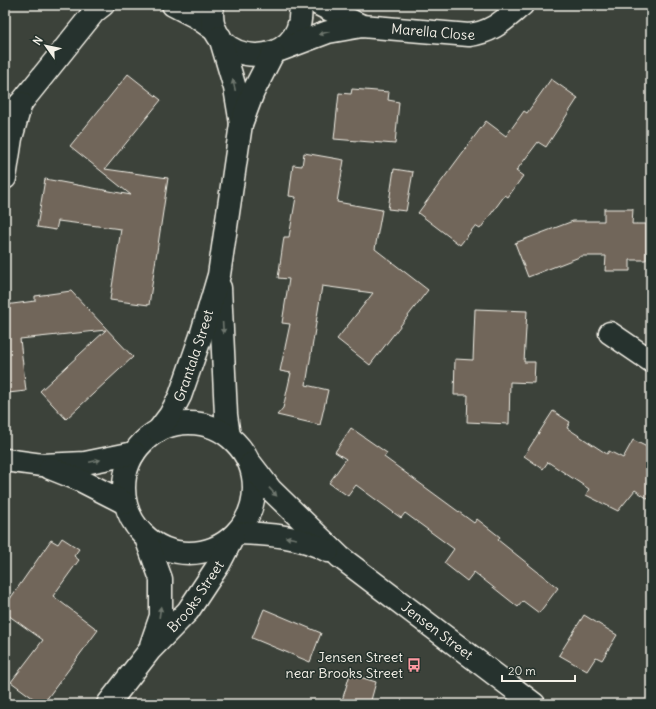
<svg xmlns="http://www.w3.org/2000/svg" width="656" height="709" viewBox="0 0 656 709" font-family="Delius,sans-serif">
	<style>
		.building { fill: #71665a; stroke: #f4f1e8 }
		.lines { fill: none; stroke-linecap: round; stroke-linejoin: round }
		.minor-casing { stroke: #f4f1e8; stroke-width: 25 }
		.minor { stroke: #26332d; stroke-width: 22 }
		.oneway { fill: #6e766e }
		.labels { text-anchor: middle; stroke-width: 3; stroke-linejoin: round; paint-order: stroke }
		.street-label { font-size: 14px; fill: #f4f1e8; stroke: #26332d }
		.poi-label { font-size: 14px; fill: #f4f1e8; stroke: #26332d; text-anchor: end }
	</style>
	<rect width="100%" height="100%" fill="#3c423a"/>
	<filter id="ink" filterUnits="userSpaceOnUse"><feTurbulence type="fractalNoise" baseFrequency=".025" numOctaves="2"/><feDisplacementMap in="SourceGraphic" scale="8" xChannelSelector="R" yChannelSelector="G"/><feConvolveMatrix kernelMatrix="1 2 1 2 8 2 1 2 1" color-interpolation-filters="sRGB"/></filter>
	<g filter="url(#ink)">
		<!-- building -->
		<path class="building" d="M 128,74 L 161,100 L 105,169 L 168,178 L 149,305 L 110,300 L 121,229 L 58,221 L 56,230 L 37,227 L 45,179 L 131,195 L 70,146 Z
			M 551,79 L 578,98 L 546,147 L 538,142 L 516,171 L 523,176 L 508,197 L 505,195 L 480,229 L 475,226 L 460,245 L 418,213 L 486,121 L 506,136 L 524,111 L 527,113 Z
			M 352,89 L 389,92 L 388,100 L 399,102 L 395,144 L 334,139 L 339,93 L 351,94 Z
			M 304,153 L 344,160 L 337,202 L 382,210 L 375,249 L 428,290 L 370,365 L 337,339 L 373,293 L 322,286 L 306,385 L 328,390 L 320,425 L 277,415 L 283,408 L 291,373 L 280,371 L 290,324 L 282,323 L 289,279 L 278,278 L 284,237 L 289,237 L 296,197 L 289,196 L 293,165 L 302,166 Z
			M 394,169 L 413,172 L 406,211 L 388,209 Z
			M 604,209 L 633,209 L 632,224 L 646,224 L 646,260 L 630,260 L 630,271 L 605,271 L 606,256 L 582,256 L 528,277 L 515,243 L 573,221 L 604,221 Z
			M 71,291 L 133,357 L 66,419 L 40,391 L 106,330 L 20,339 L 26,391 L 8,393 L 5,371 L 5,305 L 35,301 L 35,296 Z
			M 475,309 L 527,311 L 524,362 L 535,362 L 534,383 L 510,382 L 509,424 L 467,422 L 468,395 L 454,395 L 455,359 L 473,360 Z
			M 553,411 L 570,422 L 567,428 L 607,454 L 609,451 L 623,458 L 633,440 L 651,449 L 651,501 L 635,490 L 618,511 L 586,495 L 589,489 L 548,462 L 543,469 L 524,456 Z
			M 351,428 L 387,453 L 384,457 L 474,523 L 477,519 L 500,537 L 498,540 L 558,588 L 539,613 L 523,601 L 518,607 L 474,572 L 467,581 L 444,563 L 454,549 L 405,513 L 401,518 L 356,485 L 348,496 L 329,483 L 346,459 L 335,452 Z
			M 62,538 L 79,549 L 74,556 L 79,560 L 53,596 L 98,630 L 43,704 L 41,704 L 11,682 L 43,640 L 5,613 L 5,606 L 51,540 L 58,544 Z
			M 264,609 L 321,633 L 310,662 L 252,638 Z
			M 584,615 L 617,635 L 602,660 L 596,657 L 587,671 L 559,655 Z
			M 350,674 L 376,682 L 370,704 L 341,704 Z"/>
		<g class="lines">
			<defs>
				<g id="minor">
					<path d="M 173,5 L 196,17 L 216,31"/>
					<path d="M 213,5 C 201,69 308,74 300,5"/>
					<path d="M 320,5 L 362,26"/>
					<path d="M 220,37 L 235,88 L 241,124"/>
					<path id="s1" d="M 280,50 L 328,32 L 362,26 L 469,35 C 493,32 504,20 522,5"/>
					<path d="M 5,117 L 21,103 L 94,12 L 103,5"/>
					<path d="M 5,178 L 11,138 L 21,103"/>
					<path d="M 220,288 L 226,415 L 229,436"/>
					<path d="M 610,333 L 651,361"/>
					<circle cx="189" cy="488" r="65"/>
					<path id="s2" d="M 158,431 L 170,415 L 180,396 L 201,336 L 219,275 L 241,124 L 253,92 L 273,53"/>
					<path d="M 5,460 L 42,465 L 85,463 L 134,453"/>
					<path id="s3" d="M 251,464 L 271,490 L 340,557 L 534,704"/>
					<path d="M 50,468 L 80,480 L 125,503"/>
					<path d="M 237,533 C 269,534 300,536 328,551"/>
					<path d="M 146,538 L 161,579 L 161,616 L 151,645"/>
					<path id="s4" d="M 108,704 L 150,650 L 188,611 L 219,564 L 233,537"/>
				</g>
			</defs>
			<!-- minor casing -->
			<use href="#minor" class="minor-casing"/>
			<!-- minor -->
			<use href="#minor" class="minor"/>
		</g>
		<!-- one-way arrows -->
		<defs><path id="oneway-solid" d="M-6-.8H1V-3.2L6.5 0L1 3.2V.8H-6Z"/></defs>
		<g class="oneway">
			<use href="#oneway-solid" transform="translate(324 33) rotate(165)"/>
			<use href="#oneway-solid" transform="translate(234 85) rotate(-103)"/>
			<use href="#oneway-solid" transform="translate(223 328) rotate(86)"/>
			<use href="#oneway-solid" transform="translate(95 461) rotate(-12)"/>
			<use href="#oneway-solid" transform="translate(273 492) rotate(47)"/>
			<use href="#oneway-solid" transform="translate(291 538) rotate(-170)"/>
			<use href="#oneway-solid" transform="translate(160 612) rotate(-82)"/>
		</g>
	</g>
	<!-- icons -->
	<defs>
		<symbol id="bus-bare" viewBox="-9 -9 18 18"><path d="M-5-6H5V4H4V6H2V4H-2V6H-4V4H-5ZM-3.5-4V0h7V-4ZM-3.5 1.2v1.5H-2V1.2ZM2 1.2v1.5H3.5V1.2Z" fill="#ff9aa2" stroke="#26332d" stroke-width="2.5" paint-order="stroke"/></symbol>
	</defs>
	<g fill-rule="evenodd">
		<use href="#bus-bare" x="404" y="655" width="20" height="20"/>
	</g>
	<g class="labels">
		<!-- street labels -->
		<g class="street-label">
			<text dy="5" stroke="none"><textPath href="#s1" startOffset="157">Marella Close</textPath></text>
			<text dy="5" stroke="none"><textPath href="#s2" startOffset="84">Grantala Street</textPath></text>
			<text dy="5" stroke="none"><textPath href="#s4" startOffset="139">Brooks Street</textPath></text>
			<text dy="5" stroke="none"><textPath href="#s3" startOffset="251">Jensen Street</textPath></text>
		</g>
		<!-- poi labels -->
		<g class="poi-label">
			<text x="403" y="662">Jensen Street<tspan x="403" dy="16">near Brooks Street</tspan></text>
		</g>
	</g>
	<!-- margin -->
	<rect width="656" height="709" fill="none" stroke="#26332d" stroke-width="20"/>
	<rect x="10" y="10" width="636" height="689" fill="none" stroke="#f4f1e8" stroke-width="1.5" filter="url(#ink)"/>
	<!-- north arrow -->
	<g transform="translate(46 46) rotate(303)" stroke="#26332d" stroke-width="3" paint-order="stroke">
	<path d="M0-3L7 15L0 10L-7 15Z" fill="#f4f1e8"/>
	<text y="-6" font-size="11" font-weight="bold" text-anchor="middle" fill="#f4f1e8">N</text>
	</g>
	<!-- scale -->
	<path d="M502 675v6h73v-6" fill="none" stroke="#f4f1e8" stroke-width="2"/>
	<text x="508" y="675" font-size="12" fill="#f4f1e8" stroke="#26332d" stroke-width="3" paint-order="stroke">20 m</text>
</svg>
